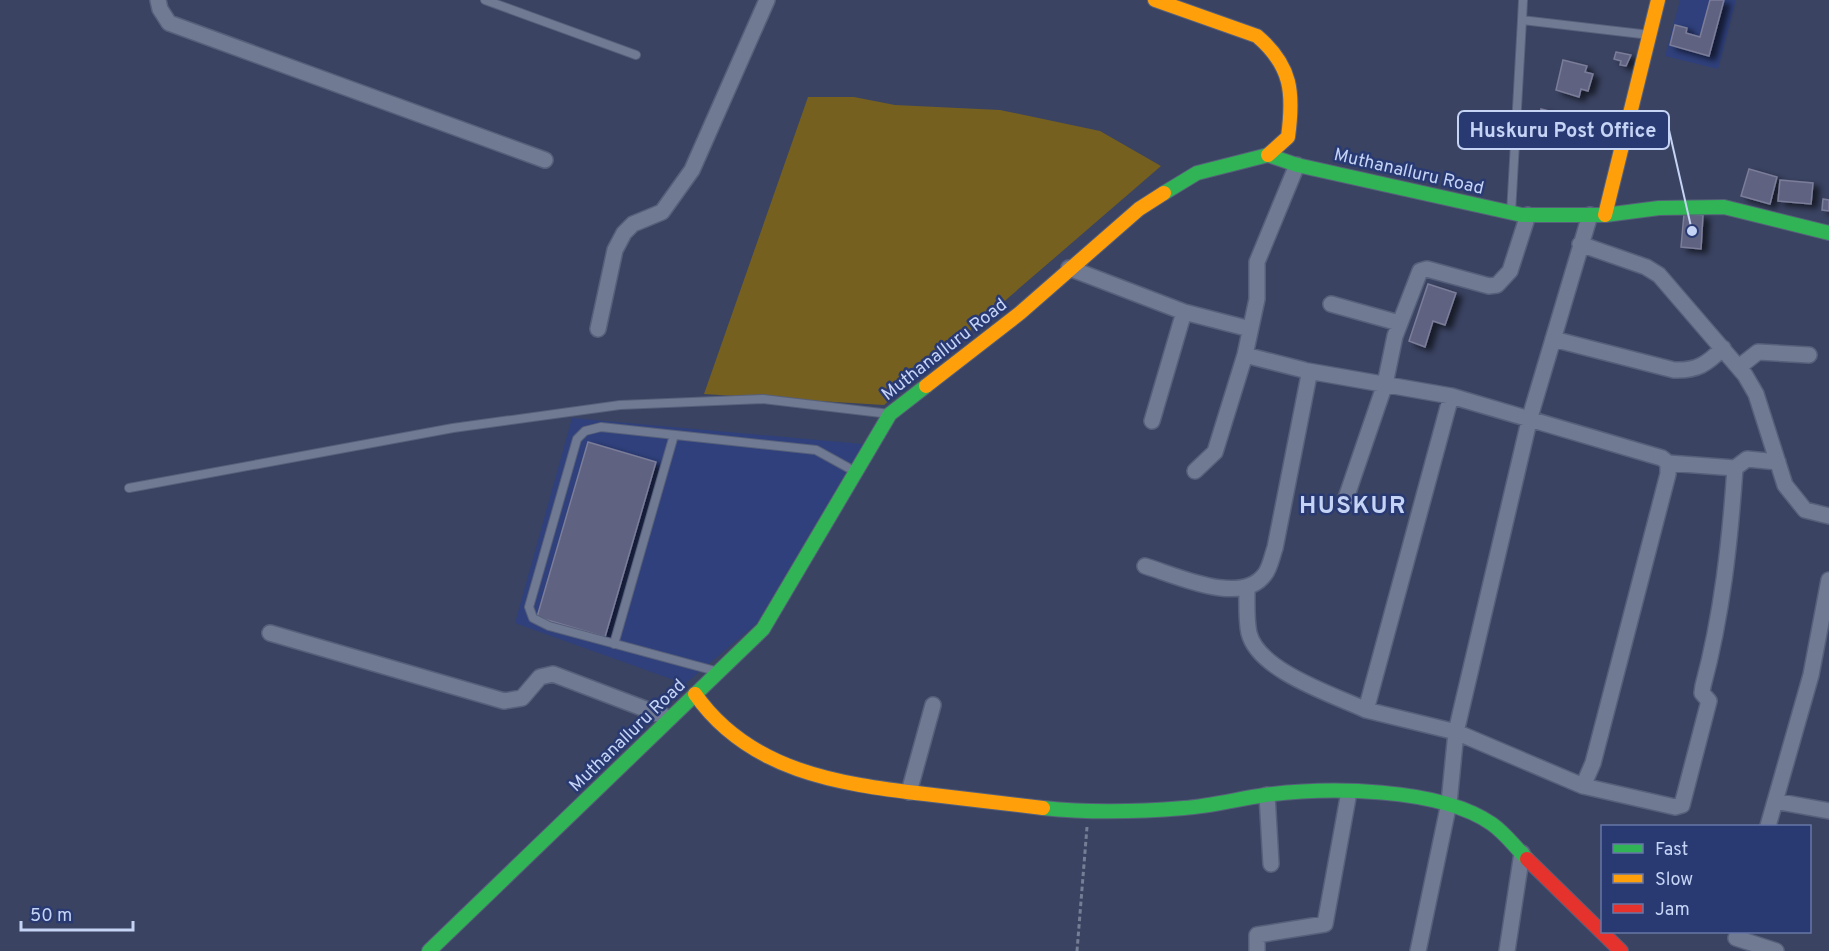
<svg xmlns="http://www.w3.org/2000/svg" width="1829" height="951" viewBox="0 0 1829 951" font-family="Overpass,sans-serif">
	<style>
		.built { fill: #2f407c }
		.green { fill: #756020 }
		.building { fill: #606281; stroke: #7b7d99; stroke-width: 1.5; filter: url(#shadow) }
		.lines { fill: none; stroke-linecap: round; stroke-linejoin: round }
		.lane-casing { stroke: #57607a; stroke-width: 10 }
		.street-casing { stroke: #57607a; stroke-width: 18 }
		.fast-casing { stroke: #57607a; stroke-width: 16 }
		.slow-casing { stroke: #57607a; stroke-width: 16 }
		.jam-casing { stroke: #57607a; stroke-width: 16 }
		.path { stroke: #767e95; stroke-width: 3; stroke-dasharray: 4.5 3; stroke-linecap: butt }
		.lane { stroke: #717a93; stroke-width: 8 }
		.street { stroke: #717a93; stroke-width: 15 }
		.fast { stroke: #30b455; stroke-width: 14 }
		.slow { stroke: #ff9f0a; stroke-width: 14 }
		.jam { stroke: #e5322d; stroke-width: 14 }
		.labels { text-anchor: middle; stroke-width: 5; stroke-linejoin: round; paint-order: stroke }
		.street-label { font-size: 18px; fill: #c5d3f5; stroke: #293a73 }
		.district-label { font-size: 24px; font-weight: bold; letter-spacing: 1.5px; fill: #c5d3f5; stroke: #293a73 }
		.leader { fill: none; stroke: #c5d3f5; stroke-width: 2 }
		.callout-dot { fill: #c5d3f5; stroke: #293a73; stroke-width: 2 }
		.callout { fill: #293a73; stroke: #c5d3f5; stroke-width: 2 }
		.callout-label { font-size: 20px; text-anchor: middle; font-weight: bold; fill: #c5d3f5 }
	</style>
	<defs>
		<filter id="shadow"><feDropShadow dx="6" dy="4" stdDeviation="3" flood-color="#0009"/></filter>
	</defs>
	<rect width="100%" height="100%" fill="#3a4362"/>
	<!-- built -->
	<path class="built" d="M 1680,0 L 1736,0 L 1718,69 L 1665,56 Z
		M 572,418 L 863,444 L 756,624 L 685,684 L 515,623 Z"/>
	<!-- green -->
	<path class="green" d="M 808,97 L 854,97 L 895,105 L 1000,110 L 1100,131 L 1161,166 L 884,405 L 704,394 Z"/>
	<!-- building -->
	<path class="building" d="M 1710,0 L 1724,0 L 1709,56 L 1670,45 L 1675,25 L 1687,28 L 1686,33 L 1700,37 Z
		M 1616,52 L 1631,55 L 1626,66 L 1620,65 L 1621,61 L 1614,59 Z
		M 1563,60 L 1587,66 L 1585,72 L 1593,74 L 1588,91 L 1581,89 L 1579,97 L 1556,90 Z
		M 1541,109 L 1549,111 L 1548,117 L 1555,118 L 1556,113 L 1568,116 L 1565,130 L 1541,128 L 1542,125 L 1538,124 Z
		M 1749,169 L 1777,177 L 1770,204 L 1741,196 Z
		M 1780,180 L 1813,183 L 1811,204 L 1778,201 Z
		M 1823,199 L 1829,200 L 1829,211 L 1822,210 Z
		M 1684,214 L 1703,215 L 1701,249 L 1681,247 Z
		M 1428,284 L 1456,293 L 1445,325 L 1433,321 L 1425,347 L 1409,341 Z
		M 588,442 L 656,462 L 605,637 L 537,617 Z"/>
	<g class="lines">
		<defs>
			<path id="lane" d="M 485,0 L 636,55
				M 1522,20 L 1523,0
				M 1511,213 L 1522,20 L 1650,35
				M 129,488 L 453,428 L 620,405 L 763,399 L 890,414
				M 614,644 L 674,435
				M 719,672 L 549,626 L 533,618 L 529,607 L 577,439 L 585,431 L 601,427 L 816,450 L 856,472"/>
			<path id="street" d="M 158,0 L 160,9 L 169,23 L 545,160
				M 1580,244 L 1646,267 L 1659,275 L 1745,375 L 1756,394 L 1785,485 L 1805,510 L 1829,516
				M 1069,268 L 1184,312 L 1250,329
				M 1331,304 L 1399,323
				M 598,329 L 615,250 L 624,233 L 633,224 L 662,212 L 692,170 L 767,0
				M 1553,339 L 1674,370 C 1697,371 1707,364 1723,348
				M 1739,367 L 1758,352 L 1809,355
				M 1308,371 L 1451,396 L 1662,458 L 1668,463 L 1668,474 L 1593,763 L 1583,786 L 1456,732 L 1366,710 L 1451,396
				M 1152,421 L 1184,312
				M 1668,463 L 1735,468
				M 1195,471 L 1215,452 L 1245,355 L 1257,299 L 1257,262 L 1297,165
				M 1345,501 L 1385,384 L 1395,336 L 1420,271 L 1427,269 L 1489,286 L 1497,285 L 1510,271 L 1528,215
				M 1145,566 C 1175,575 1242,607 1265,574 C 1270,568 1272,556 1275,548 L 1309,375 L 1304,370 L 1245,355
				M 1247,587 C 1247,602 1246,619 1249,633 C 1258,671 1334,695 1366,710
				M 270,633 L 504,701 L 522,698 L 540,677 L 553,674 L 669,718
				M 1583,786 L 1675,807 L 1682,805 L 1709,701 L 1702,693 L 1703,686 C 1722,615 1730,542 1735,468 L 1747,459 L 1778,462
				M 909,792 L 933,705
				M 1267,795 L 1271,864
				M 1775,801 L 1829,811
				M 1768,826 L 1811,675 L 1829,580
				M 1736,938 L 1776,951
				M 1257,951 L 1257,935 L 1325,924 L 1349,792
				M 1418,951 L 1449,803 L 1456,732 L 1530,417 L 1590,215
				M 1507,951 L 1522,853"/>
			<path id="fast" d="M 1164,193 L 1197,173 L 1268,155 L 1297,165 L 1522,215 L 1605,215 L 1659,208 L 1724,207 L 1829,233
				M 1043,808 C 1090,813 1136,812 1184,808 C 1211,806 1238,799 1265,795 C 1327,787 1439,787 1492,824 C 1505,833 1516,848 1527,859
				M 429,951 L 763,629 L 890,414 L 926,386"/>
			<path id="slow" d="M 1155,0 L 1257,36 C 1292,66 1294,93 1288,137 L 1268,155
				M 1605,215 L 1658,0
				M 926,386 L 1020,313 L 1139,209 L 1164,193
				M 695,694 C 749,771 838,784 925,794 C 964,799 1004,803 1043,808"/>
			<path id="jam" d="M 1527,859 L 1621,951"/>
		</defs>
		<!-- lane casing -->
		<use href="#lane" class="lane-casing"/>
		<!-- street casing -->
		<use href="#street" class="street-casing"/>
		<!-- fast casing -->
		<use href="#fast" class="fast-casing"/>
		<!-- slow casing -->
		<use href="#slow" class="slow-casing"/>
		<!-- jam casing -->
		<use href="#jam" class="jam-casing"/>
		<!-- path -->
		<path class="path" d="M 1077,951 L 1087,827"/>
		<!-- lane -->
		<use href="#lane" class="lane"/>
		<!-- street -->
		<use href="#street" class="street"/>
		<!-- fast -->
		<use href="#fast" class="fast"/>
		<!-- slow -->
		<use href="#slow" class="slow"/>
		<!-- jam -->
		<use href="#jam" class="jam"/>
	</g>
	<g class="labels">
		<!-- street labels -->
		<g class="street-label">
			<text transform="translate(1409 171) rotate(13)" y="6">Muthanalluru Road</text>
			<text transform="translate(944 349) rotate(-38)" y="6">Muthanalluru Road</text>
			<text transform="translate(627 735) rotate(-44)" y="6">Muthanalluru Road</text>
		</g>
		<!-- district labels -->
		<g class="district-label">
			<text x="1353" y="513">HUSKUR</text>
		</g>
	</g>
	<!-- callouts -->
	<path class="leader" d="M1692 231L1669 130"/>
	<circle class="callout-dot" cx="1692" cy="231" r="6"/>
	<rect class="callout" x="1458" y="111" width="211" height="38" rx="6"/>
	<g class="callout-label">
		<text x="1563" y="137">Huskuru Post Office</text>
	</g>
	<!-- legend -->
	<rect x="1601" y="825" width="210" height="108" fill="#293a73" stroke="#6777a7" stroke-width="1.5"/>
	<rect x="1613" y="844" width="30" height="9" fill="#30b455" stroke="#6777a7" stroke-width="1.5"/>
	<text x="1655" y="855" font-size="18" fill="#c5d3f5">Fast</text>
	<rect x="1613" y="874" width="30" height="9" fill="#ff9f0a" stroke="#6777a7" stroke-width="1.5"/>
	<text x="1655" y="885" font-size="18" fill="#c5d3f5">Slow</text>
	<rect x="1613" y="904" width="30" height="9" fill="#e5322d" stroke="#6777a7" stroke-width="1.5"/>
	<text x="1655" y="915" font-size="18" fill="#c5d3f5">Jam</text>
	<!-- scale -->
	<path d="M21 921v9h112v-9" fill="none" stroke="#c5d3f5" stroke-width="3"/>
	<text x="30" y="921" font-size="18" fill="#c5d3f5" stroke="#293a73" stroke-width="4.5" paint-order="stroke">50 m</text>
</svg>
